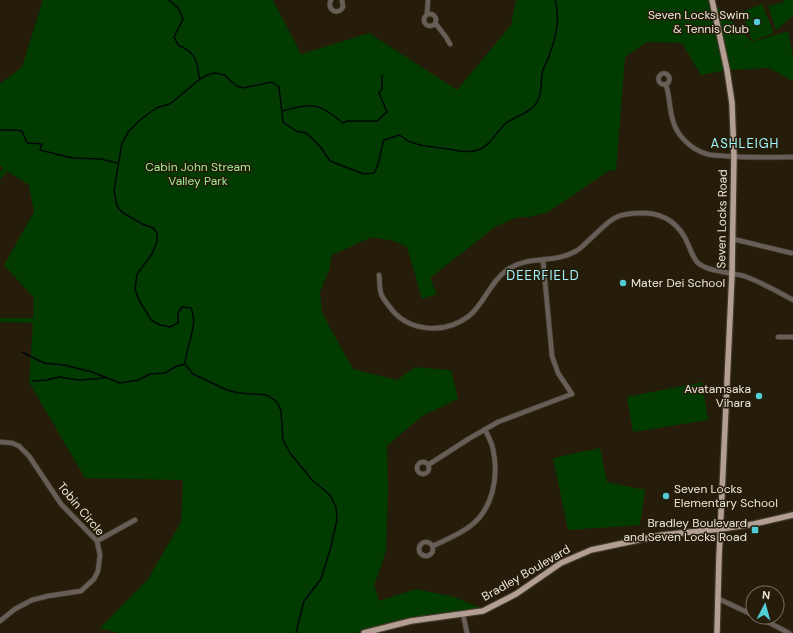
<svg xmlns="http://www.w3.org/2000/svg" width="793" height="633" viewBox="0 0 793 633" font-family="'DM Sans',sans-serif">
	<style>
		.green { fill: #023b00 }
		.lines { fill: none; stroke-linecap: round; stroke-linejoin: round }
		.stream { stroke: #00090a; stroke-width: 1.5 }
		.minor-casing { stroke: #413827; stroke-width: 6 }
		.major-casing { stroke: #413827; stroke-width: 8 }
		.minor { stroke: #675e58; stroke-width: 4.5 }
		.major { stroke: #b29e93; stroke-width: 5.5 }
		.poi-dot { fill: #52ccd6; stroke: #251c0a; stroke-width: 1.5 }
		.labels { text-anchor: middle; stroke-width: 3; stroke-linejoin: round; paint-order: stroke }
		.poi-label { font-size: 12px; fill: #ede6db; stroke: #251c0a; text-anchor: end }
		.park-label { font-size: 12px; fill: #9eee95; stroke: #251c0a }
		.street-label { font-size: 12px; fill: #ede6db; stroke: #251c0a }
		.neighbourhood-label { font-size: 13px; letter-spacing: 1px; fill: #a1f2fa; stroke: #251c0a }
	</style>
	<rect width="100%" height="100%" fill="#251c0a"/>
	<!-- green -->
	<path class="green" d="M 43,0 L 273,0 L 301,54 L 369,33 L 457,90 L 511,25 L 516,0 L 712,0 L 713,2 L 752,42 L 788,31 L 793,57 L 793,81 L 769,68 L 727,70 L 701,75 L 682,43 L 647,42 L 625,57 L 616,171 L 610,170 L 548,212 L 529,217 L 518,217 L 495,227 L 430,278 L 437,294 L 422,299 L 407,247 L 394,241 L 372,237 L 332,255 L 329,270 L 320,292 L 322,313 L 353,369 L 397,380 L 415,367 L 451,370 L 458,399 L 422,416 L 387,446 L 388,490 L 386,552 L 374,585 L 379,601 L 417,589 L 454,597 L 481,608 L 463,612 L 410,619 L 357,633 L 118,633 L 100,628 L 148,579 L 181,522 L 183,480 L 85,478 L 29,382 L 33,323 L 0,322 L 0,318 L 33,318 L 34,298 L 4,265 L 34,212 L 29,185 L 7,171 L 0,180 L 0,172 L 3,168 L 0,165 L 0,84 L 22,67 Z
		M 783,0 L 793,0 L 793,16 L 776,30 L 768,6 L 784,2 Z
		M 762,4 L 774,33 L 752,41 L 742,12 Z
		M 702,382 L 708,420 L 633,432 L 627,397 Z
		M 600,448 L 607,482 L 645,490 L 640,525 L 568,530 L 553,458 Z"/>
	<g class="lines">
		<!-- stream -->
		<path class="stream" d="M 169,0 L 178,8 L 183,19 L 174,37 L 178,45 C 195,52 198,61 199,78
			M 282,111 C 313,102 319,103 343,123 L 348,121 L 377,121 L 387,112 L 379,93 L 382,89 L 382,75
			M 0,130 L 14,130 L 22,131 L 27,143 L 42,144 L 40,150 L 72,158 L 101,159 L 118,163
			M 22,352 L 44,363 L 64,365 L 92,372 L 120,383 L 138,380 L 150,374 L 165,373 L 177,366 L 185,364
			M 32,381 L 47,380 L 59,377 L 79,380 L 105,378
			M 296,633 L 304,601 L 321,579 L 330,550 L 337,520 L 336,507 L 330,495 L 312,480 L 290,453 L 283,440 L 281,411 L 277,402 L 267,395 L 238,393 L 227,390 L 193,374 L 185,364 C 186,347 199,323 191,308 L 182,307 L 178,313 L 178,323 L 170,327 L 160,325 L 151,320 L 139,300 L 135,289 L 137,274 L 152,254 L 157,242 L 157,233 L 153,228 L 142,224 L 122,212 L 117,206 L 114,190 L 122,143 L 129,131 L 140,120 L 156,108 L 170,104 L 200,79 L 207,75 L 215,73 L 224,75 L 237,86 L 243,88 L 272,82 L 279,87 L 283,122 L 296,131 L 306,133 L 319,145 L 330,161 L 364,174 L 374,173 C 380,165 380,150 384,140 L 400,135 C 410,145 426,146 440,148 C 453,149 465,154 478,150 C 489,147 498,130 506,123 C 517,115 532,113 538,100 C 543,91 540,79 543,70 C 544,65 548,61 549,56 C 556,38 561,18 555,0"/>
		<defs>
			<path id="minor" d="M 331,0 C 326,10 338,16 343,7 L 342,0
				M424 20a6 6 0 1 1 12 0a6 6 0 1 1-12 0Z
				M 427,14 L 428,0
				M 436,24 L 446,37 L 450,44
				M658.5 79a5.5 5.5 0 1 1 11 0a5.5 5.5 0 1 1-11 0Z
				M 666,85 C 670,96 669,109 673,121 C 677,136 692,150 707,154 C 712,156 719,155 725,156 C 748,158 770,157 793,157
				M 733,239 L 791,253
				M 379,275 C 380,281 379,288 381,293 C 382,298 386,302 389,306 C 407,332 444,335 469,316 C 484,304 490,282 507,270 C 527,255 555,264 576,251 C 580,249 584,245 588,241 C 595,235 608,221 615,218 C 623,213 636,213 645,213 C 666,214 680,225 688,244 C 691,251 693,258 698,263 C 709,272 730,272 744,276 C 761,282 777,291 793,300
				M 778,337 L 793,337
				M 0,442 L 12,443 L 19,446 L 29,456 L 61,504 L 97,541 L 100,555 L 98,571 L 94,579 L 81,591 L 48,596 L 32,600 L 15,609 L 0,621
				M417 468a6 6 0 1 1 12 0a6 6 0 1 1-12 0Z
				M 428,465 L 470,438 L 498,422 L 572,394 L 558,373 L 552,356 L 543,260
				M 97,541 L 135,520
				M419 549a7 7 0 1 1 14 0a7 7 0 1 1-14 0Z
				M 433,546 C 445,540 458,535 469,527 C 493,510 499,477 493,449 C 492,443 488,436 485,429
				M 719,599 L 753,615
				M 463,614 L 467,633
				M 758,617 L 789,633"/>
			<path id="major" d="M 712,0 L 727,70 L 732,103 L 734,157 L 732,274 L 719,558 L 717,633
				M 364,633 L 411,621 L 483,611 L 516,594 L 561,563 L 591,550 L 662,535 L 721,529 L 754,524 L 793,515"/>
		</defs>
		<!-- minor casing -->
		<use href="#minor" class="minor-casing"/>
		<!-- major casing -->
		<use href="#major" class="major-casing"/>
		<!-- minor -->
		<use href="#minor" class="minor"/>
		<!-- major -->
		<use href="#major" class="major"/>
	</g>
	<!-- markers -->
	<g class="poi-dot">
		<circle cx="757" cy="22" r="4"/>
		<circle cx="623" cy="283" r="4"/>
		<circle cx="759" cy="396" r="4"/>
		<circle cx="666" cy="496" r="4"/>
		<rect x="751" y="526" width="8" height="8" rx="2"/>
	</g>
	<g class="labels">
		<!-- poi labels -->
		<g class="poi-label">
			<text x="749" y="19">Seven Locks Swim<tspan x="749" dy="14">&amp; Tennis Club</tspan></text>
			<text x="631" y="287" text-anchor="start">Mater Dei School</text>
			<text x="751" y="393">Avatamsaka<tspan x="751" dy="14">Vihara</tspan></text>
			<text x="674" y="493" text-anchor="start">Seven Locks<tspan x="674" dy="14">Elementary School</tspan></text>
			<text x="747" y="527">Bradley Boulevard<tspan x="747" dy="14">and Seven Locks Road</tspan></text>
		</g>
		<!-- park labels -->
		<g class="park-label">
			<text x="198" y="171">Cabin John Stream<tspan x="198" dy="14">Valley Park</tspan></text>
		</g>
		<!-- street labels -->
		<g class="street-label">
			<text transform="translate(722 219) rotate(-89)" y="4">Seven Locks Road</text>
			<text transform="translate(81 509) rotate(50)" y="4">Tobin Circle</text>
			<text transform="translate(526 573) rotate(-30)" y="4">Bradley Boulevard</text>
		</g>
		<!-- neighbourhood labels -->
		<g class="neighbourhood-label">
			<text x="745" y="148">ASHLEIGH</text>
			<text x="543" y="280">DEERFIELD</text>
		</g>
	</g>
	<!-- north arrow -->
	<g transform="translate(765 605) rotate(6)"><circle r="19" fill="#251c0a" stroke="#756d5e"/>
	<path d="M0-3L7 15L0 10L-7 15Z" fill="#52ccd6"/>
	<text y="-6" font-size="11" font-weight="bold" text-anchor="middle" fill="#ede6db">N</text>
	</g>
</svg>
